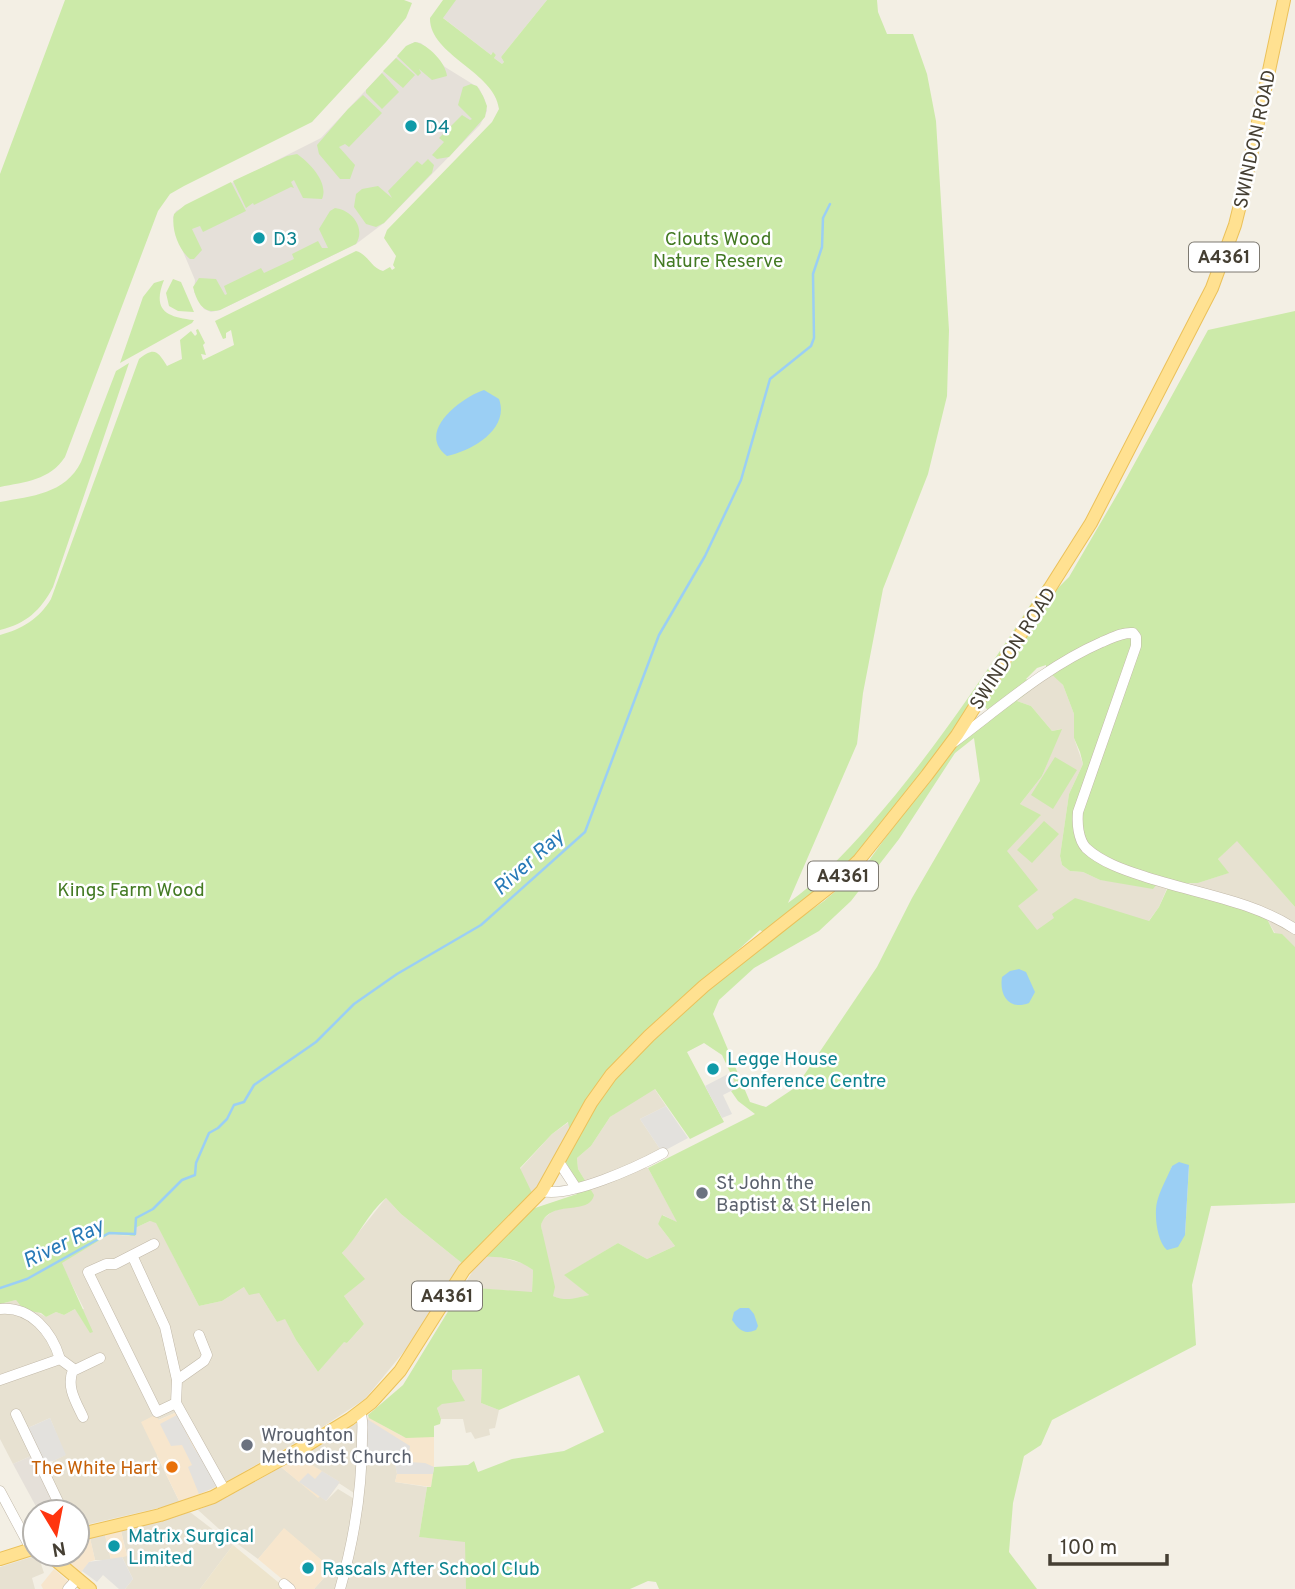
<svg xmlns="http://www.w3.org/2000/svg" width="1295" height="1589" viewBox="0 0 1295 1589" font-family="Overpass,sans-serif">
	<style>
		.residential { fill: #e7e1d1 }
		.commercial { fill: #f7e6cd }
		.industrial { fill: #e5e0d9 }
		.education { fill: #ede4cc }
		.green { fill: #cceaa9; fill-rule: evenodd }
		.parking { fill: #e3e1dd }
		.water { fill: #9bcff4 }
		.lines { fill: none; stroke-linecap: round; stroke-linejoin: round }
		.stream { stroke: #9bcff4; stroke-width: 2.5 }
		.minor-casing { stroke: #c2b9a9; stroke-width: 11 }
		.major-casing { stroke: #ebc15a; stroke-width: 14 }
		.minor { stroke: #fff; stroke-width: 10 }
		.major { stroke: #ffe191; stroke-width: 12 }
		.culture-dot { fill: #0f9aa8; stroke: #fff; stroke-width: 2.5 }
		.worship-dot { fill: #6b7280; stroke: #fff; stroke-width: 2.5 }
		.food-dot { fill: #e8710a; stroke: #fff; stroke-width: 2.5 }
		.labels { text-anchor: middle; stroke-width: 5; stroke-linejoin: round; paint-order: stroke }
		.shield { fill: #fff; stroke: #7d7970; stroke-width: 2 }
		.shield-label { font-size: 18px; font-weight: bold; fill: #453f33 }
		.culture-label { font-size: 19px; fill: #0d838f; stroke: #fff; text-anchor: start }
		.street-label { font-size: 19px; fill: #453f33; stroke: #fff }
		.park-label { font-size: 19px; fill: #437a23; stroke: #fff }
		.worship-label { font-size: 19px; fill: #5b616d; stroke: #fff; text-anchor: start }
		.food-label { font-size: 19px; fill: #c56008; stroke: #fff; text-anchor: end }
		.water-label { font-size: 21px; font-style: italic; fill: #2779b7; stroke: #fff }
	</style>
	<rect width="100%" height="100%" fill="#f3efe4"/>
	<!-- residential -->
	<path class="residential" d="M 1052,673 L 1063,685 L 1074,714 L 1074,738 L 1083,764 L 1069,794 L 1060,856 L 1062,865 L 1070,871 L 1083,872 L 1100,880 L 1157,884 L 1167,888 L 1159,907 L 1142,930 L 918,976 L 989,869 L 1040,816 L 1020,804 L 1042,776 L 1061,729 L 1052,731 L 1031,706 L 1017,701 Z
		M 1237,840 L 1295,907 L 1295,968 L 1268,921 L 1258,910 L 1169,885 L 1198,883 L 1228,873 L 1218,859 Z
		M 704,1043 L 686,1052 L 652,1085 L 666,1106 L 640,1119 L 662,1152 L 586,1182 L 578,1169 L 577,1158 L 591,1146 L 610,1117 L 628,1105 L 634,1067 Z
		M 569,1122 L 570,1132 L 550,1177 L 514,1213 L 520,1169 L 552,1134 Z
		M 637,1168 L 648,1168 L 678,1223 L 663,1215 L 658,1224 L 675,1246 L 647,1259 L 618,1243 L 565,1275 L 589,1295 L 571,1300 L 562,1300 L 553,1296 L 541,1226 L 542,1220 L 553,1211 L 568,1207 L 590,1188 Z
		M 386,1198 L 401,1214 L 463,1264 L 411,1343 L 365,1399 L 315,1432 L 220,1485 L 177,1412 L 158,1420 L 157,1456 L 180,1503 L 77,1527 L 77,1512 L 66,1512 L 49,1472 L 53,1461 L 65,1455 L 50,1418 L 21,1431 L 31,1456 L 13,1464 L 0,1439 L 0,1304 L 16,1300 L 46,1317 L 56,1312 L 64,1315 L 75,1309 L 84,1309 L 61,1263 L 110,1234 L 130,1236 L 135,1228 L 150,1221 L 156,1222 L 199,1306 L 222,1301 L 244,1287 L 259,1293 L 277,1322 L 285,1318 L 296,1340 L 318,1372 L 344,1341 L 347,1343 L 364,1324 L 344,1296 L 364,1279 L 342,1253 Z
		M 496,1256 L 525,1264 L 533,1270 L 532,1293 L 463,1287 L 477,1264 L 485,1257 Z
		M 482,1369 L 481,1403 L 499,1410 L 495,1428 L 489,1429 L 490,1435 L 475,1439 L 471,1432 L 466,1433 L 463,1419 L 441,1419 L 437,1408 L 441,1404 L 442,1370 Z
		M 357,1423 L 360,1431 L 354,1493 L 299,1457 Z
		M 365,1451 L 394,1455 L 397,1474 L 395,1482 L 427,1487 L 419,1537 L 466,1541 L 466,1589 L 341,1589 Z
		M 281,1467 L 318,1497 L 320,1496 L 326,1501 L 338,1489 L 356,1500 L 337,1589 L 314,1589 L 332,1569 L 284,1529 L 258,1559 L 228,1537 L 198,1510 L 224,1499 Z
		M 190,1512 L 233,1545 L 200,1589 L 125,1589 L 133,1579 L 122,1557 L 127,1555 L 121,1531 Z
		M 105,1535 L 111,1560 L 95,1560 L 90,1538 Z
		M 38,1555 L 44,1573 L 32,1578 L 35,1589 L 0,1589 L 0,1567 Z"/>
	<!-- commercial -->
	<path class="commercial" d="M 177,1412 L 220,1485 L 180,1503 L 141,1422 L 155,1415 L 159,1420 Z
		M 368,1417 L 402,1436 L 434,1437 L 434,1467 L 431,1487 L 395,1482 L 397,1474 L 393,1455 L 365,1451 L 365,1427 Z
		M 299,1457 L 340,1482 L 326,1501 L 320,1496 L 318,1498 L 281,1467 Z
		M 284,1528 L 332,1569 L 314,1589 L 294,1589 L 258,1559 Z
		M 121,1531 L 127,1556 L 111,1560 L 105,1535 Z
		M 90,1538 L 95,1560 L 89,1562 L 81,1573 L 58,1554 L 77,1554 L 77,1541 Z
		M 54,1569 L 70,1583 L 65,1589 L 43,1589 L 41,1585 Z"/>
	<!-- industrial -->
	<path class="industrial" d="M 443,0 L 547,0 L 501,57 L 504,62 L 502,64 L 494,58 L 496,55 L 492,53 L 491,55 L 442,17 Z
		M 415,42 L 421,43 L 445,67 L 479,88 L 485,100 L 487,111 L 480,125 L 384,223 L 356,244 L 220,310 L 211,312 L 204,309 L 194,292 L 195,280 L 176,235 L 173,217 L 176,211 L 321,138 L 408,45 Z
		M 31,1456 L 39,1474 L 44,1473 L 60,1512 L 39,1512 L 13,1464 Z"/>
	<!-- education -->
	<path class="education" d="M 233,1545 L 278,1582 L 288,1589 L 200,1589 Z"/>
	<!-- green -->
	<path class="green" d="M 65,0 L 404,0 L 412,3 L 406,18 L 386,42 L 312,122 L 184,186 L 170,194 L 158,211 L 65,457 C 50,480 25,482 0,487 L 0,174 Z
		M 443,0 L 456,0 L 443,18 L 491,55 L 493,52 L 496,55 L 494,58 L 502,64 L 504,62 L 501,57 L 547,0 L 877,0 L 878,12 L 887,34 L 913,34 L 927,74 L 936,121 L 949,330 L 947,396 L 928,474 L 883,589 L 863,693 L 857,744 L 788,903 C 819,881 844,854 869,826 C 935,751 989,668 1044,584 L 1046,588 L 951,738 L 856,857 L 831,880 L 763,932 L 760,930 L 613,1064 L 618,1074 L 698,999 L 767,941 L 824,901 L 865,866 L 962,732 L 988,711 L 982,702 L 1051,595 L 1069,577 L 1121,488 L 1208,330 L 1295,311 L 1295,907 L 1237,841 L 1218,859 L 1229,873 L 1198,883 L 1157,884 L 1153,889 L 1100,880 L 1083,872 L 1070,871 L 1062,865 L 1060,856 L 1069,794 L 1083,764 L 1080,752 L 1074,738 L 1074,714 L 1063,685 L 1046,669 L 1046,665 L 1037,668 L 1026,679 L 1037,685 L 1017,701 L 1031,706 L 1052,731 L 1062,729 L 1042,776 L 1020,804 L 1041,815 L 1007,851 L 1038,890 L 1018,906 L 1037,930 L 1054,918 L 1052,914 L 1075,898 L 1149,921 L 1159,907 L 1169,885 L 1258,910 L 1268,921 L 1274,933 L 1282,934 L 1295,947 L 1295,1203 L 1211,1206 L 1192,1285 L 1196,1345 L 1052,1420 L 1041,1445 L 1024,1456 L 1013,1503 L 1009,1552 L 1037,1589 L 659,1589 L 656,1582 L 648,1581 L 630,1589 L 466,1589 L 465,1542 L 419,1537 L 427,1487 L 431,1487 L 434,1467 L 468,1465 L 474,1461 L 478,1472 L 512,1459 L 564,1451 L 604,1432 L 579,1375 L 499,1410 L 481,1403 L 482,1369 L 452,1370 L 452,1379 L 465,1401 L 442,1404 L 437,1408 L 441,1419 L 440,1424 L 434,1426 L 434,1437 L 406,1438 L 369,1418 L 368,1415 L 403,1385 L 463,1287 L 532,1292 L 533,1270 C 520,1260 501,1256 485,1257 L 532,1209 L 577,1194 L 576,1180 L 565,1161 L 570,1132 L 568,1122 L 552,1134 L 520,1168 L 533,1195 L 463,1264 L 401,1214 L 386,1198 C 368,1213 359,1236 342,1253 L 365,1279 L 344,1296 L 364,1324 L 347,1343 L 344,1342 L 318,1372 L 296,1340 L 285,1319 L 277,1322 L 259,1293 L 249,1295 L 244,1287 L 222,1301 L 199,1306 L 156,1223 L 150,1221 L 135,1228 L 135,1236 L 110,1234 L 62,1263 L 93,1332 L 90,1333 L 75,1309 L 64,1315 L 56,1312 L 46,1317 L 41,1313 L 24,1310 L 16,1300 L 0,1304 L 0,635 C 22,629 39,619 51,599 L 139,359 C 155,346 158,352 167,366 L 182,359 L 180,340 L 191,331 L 195,336 L 197,334 L 196,330 L 198,329 L 205,343 L 203,345 L 206,355 L 201,354 L 203,360 L 234,345 L 231,330 L 226,333 L 226,338 L 223,339 L 215,321 L 356,251 C 368,254 371,268 383,271 L 390,267 L 392,270 L 395,268 L 393,265 L 396,256 L 384,238 L 387,230 L 492,122 L 499,109 C 495,72 429,55 430,18 ZM 974,738 L 980,781 L 912,898 L 877,967 L 796,1087 L 766,1107 L 750,1102 L 713,1014 L 719,1000 L 754,968 L 819,931 L 851,901 L 899,839 L 955,753 ZM 704,1043 L 722,1055 L 737,1087 L 731,1091 L 738,1101 L 755,1114 L 648,1168 L 677,1222 L 662,1215 L 658,1224 L 675,1246 L 647,1259 L 618,1243 L 564,1275 L 589,1295 C 575,1298 567,1302 553,1296 L 555,1287 L 541,1226 C 548,1198 589,1217 594,1195 L 578,1169 L 577,1158 L 591,1146 L 610,1117 L 655,1089 L 690,1139 L 724,1122 L 687,1052 ZM 1189,1165 L 1185,1235 L 1168,1178 L 1172,1166 Z
		M 415,42 C 428,44 446,63 447,76 L 432,80 L 419,69 L 421,73 L 418,76 L 397,56 L 406,46 Z
		M 396,58 L 415,75 L 403,88 L 383,71 Z
		M 382,73 L 399,92 L 382,109 L 366,93 L 366,90 Z
		M 471,84 L 477,86 L 483,96 L 487,106 L 485,117 L 449,157 L 437,159 L 432,155 L 444,142 L 439,138 L 462,115 L 470,120 L 472,119 L 458,105 L 463,87 Z
		M 363,95 L 382,113 L 349,147 L 345,144 L 339,147 L 355,165 L 350,179 L 340,179 L 319,154 L 317,145 L 348,109 Z
		M 297,154 C 310,163 329,183 322,199 L 303,198 L 294,180 L 291,182 L 294,188 L 291,187 L 254,205 L 253,203 L 246,208 L 233,181 L 287,156 Z
		M 428,159 L 434,165 L 432,173 L 384,223 L 376,227 L 366,224 L 354,207 L 356,194 L 362,189 L 378,186 L 392,198 L 388,191 L 417,161 L 422,165 Z
		M 231,182 L 246,211 L 203,232 L 200,226 L 192,229 L 202,250 L 194,259 L 190,259 C 178,249 171,229 174,214 L 185,205 Z
		M 335,208 C 352,210 366,228 356,244 L 220,310 C 203,315 197,302 193,287 L 199,278 L 216,279 L 225,295 L 227,294 L 224,286 L 261,268 L 264,273 L 294,259 L 292,254 L 318,241 L 322,248 L 328,248 L 319,229 L 330,211 Z
		M 173,279 L 181,282 L 194,312 L 178,311 L 169,306 L 166,293 Z
		M 164,280 C 152,310 166,317 194,320 L 192,323 L 120,363 L 143,297 L 154,283 Z
		M 129,363 L 53,587 C 41,610 26,624 0,630 L 0,502 C 32,496 65,494 81,462 L 116,371 Z
		M 1055,757 L 1077,770 L 1053,809 L 1031,795 Z
		M 1044,821 L 1059,834 L 1032,863 L 1017,850 Z"/>
	<!-- parking -->
	<path class="parking" d="M 730,1073 L 737,1088 L 723,1095 L 732,1114 L 722,1118 L 705,1086 Z
		M 666,1106 L 688,1138 L 662,1152 L 640,1119 Z
		M 177,1415 L 194,1448 L 220,1485 L 199,1494 L 188,1467 L 192,1465 L 182,1445 L 171,1446 L 160,1424 Z
		M 50,1418 L 66,1455 L 53,1461 L 41,1461 L 28,1428 Z
		M 367,1419 L 410,1446 L 408,1462 L 425,1463 L 434,1467 L 433,1474 L 397,1474 L 393,1455 L 365,1451 L 365,1427 Z
		M 322,1471 L 340,1482 L 326,1501 L 299,1482 L 308,1473 L 315,1479 Z
		M 122,1557 L 133,1579 L 125,1589 L 119,1589 L 103,1575 L 97,1582 L 82,1571 L 89,1562 Z"/>
	<!-- water -->
	<path class="water" d="M 484,390 L 499,399 C 510,429 472,451 447,456 C 415,432 462,397 484,390 Z
		M 1019,969 L 1026,972 L 1035,992 L 1029,1003 C 1009,1011 999,995 1002,977 L 1010,971 Z
		M 1179,1162 L 1189,1165 L 1185,1235 L 1178,1247 L 1167,1250 C 1157,1242 1154,1215 1157,1202 C 1160,1190 1167,1178 1172,1166 Z
		M 740,1308 L 749,1308 L 754,1314 L 758,1326 L 756,1330 C 744,1335 739,1330 732,1320 L 734,1312 Z"/>
	<g class="lines">
		<!-- stream -->
		<path class="stream" d="M 0,1288 L 27,1279 L 109,1233 L 135,1234 L 136,1218 L 153,1209 L 182,1180 L 195,1175 L 196,1163 L 209,1133 L 218,1128 L 227,1119 L 234,1105 L 244,1102 L 254,1085 L 316,1042 L 354,1004 L 397,974 L 481,925 L 585,832 L 659,635 L 705,556 L 741,480 L 770,379 L 811,346 L 814,338 L 813,274 L 822,247 L 823,218 L 830,204"/>
		<defs>
			<path id="minor" d="M 954,742 C 1002,706 1047,666 1102,642 C 1112,638 1122,632 1133,633 L 1136,637 L 1136,646 L 1078,812 C 1077,823 1078,839 1086,848 C 1101,862 1124,870 1143,876 C 1193,893 1251,900 1295,929
				M 559,1162 L 576,1188
				M 542,1191 C 570,1198 637,1167 663,1153
				M 154,1244 L 115,1264 L 106,1264 L 88,1272 L 157,1412 L 176,1403 L 177,1380 L 204,1361 L 207,1355 L 199,1335
				M 132,1255 L 165,1327 L 177,1380
				M 0,1309 C 31,1306 52,1332 60,1359
				M 73,1370 C 66,1387 76,1402 83,1417
				M 0,1380 L 60,1359 L 75,1370 L 100,1358
				M 176,1403 L 225,1491
				M 16,1414 L 63,1512
				M 0,1491 L 31,1549
				M 284,1584 L 290,1589
				M 68,1589 L 77,1579
				M 340,1589 C 354,1540 362,1490 362,1439 C 362,1429 364,1421 360,1412"/>
			<path id="major" d="M 77,1535 L 160,1515 L 213,1497 L 309,1444 L 350,1419 L 371,1403 L 400,1371 L 464,1270 L 542,1191 L 591,1103 L 611,1075 L 649,1036 L 704,986 L 837,881 L 859,860 L 927,775 L 957,735 L 1091,523 L 1212,288 L 1235,225 L 1243,193 L 1284,0
				M 48,1554 L 90,1589
				M 0,1559 L 35,1548"/>
		</defs>
		<!-- minor casing -->
		<use href="#minor" class="minor-casing"/>
		<!-- major casing -->
		<use href="#major" class="major-casing"/>
		<!-- minor -->
		<use href="#minor" class="minor"/>
		<!-- major -->
		<use href="#major" class="major"/>
	</g>
	<!-- markers -->
	<g class="culture-dot">
		<circle cx="411" cy="126" r="7"/>
		<circle cx="259" cy="238" r="7"/>
		<circle cx="713" cy="1069" r="7"/>
		<circle cx="114" cy="1546" r="7"/>
		<circle cx="308" cy="1568" r="7"/>
	</g>
	<g class="worship-dot">
		<circle cx="702" cy="1193" r="7"/>
		<circle cx="247" cy="1445" r="7"/>
	</g>
	<circle class="food-dot" cx="172" cy="1467" r="7"/>
	<g class="labels">
		<!-- shield labels -->
		<g class="shield">
			<rect x="1189" y="242.5" width="70" height="29" rx="5"/>
			<rect x="808" y="861.5" width="70" height="29" rx="5"/>
			<rect x="412" y="1281.5" width="70" height="29" rx="5"/>
		</g>
		<g class="shield-label">
			<text x="1224" y="263">A4361</text>
			<text x="843" y="882">A4361</text>
			<text x="447" y="1302">A4361</text>
		</g>
		<!-- culture labels -->
		<g class="culture-label">
			<text x="425" y="133">D4</text>
			<text x="273" y="245">D3</text>
			<text x="727" y="1065">Legge House<tspan x="727" dy="22">Conference Centre</tspan></text>
			<text x="128" y="1542">Matrix Surgical<tspan x="128" dy="22">Limited</tspan></text>
			<text x="322" y="1575">Rascals After School Club</text>
		</g>
		<!-- street labels -->
		<g class="street-label">
			<text transform="translate(1254 139) rotate(-78)" y="7">SWINDON ROAD</text>
			<text transform="translate(1012 648) rotate(-57)" y="7">SWINDON ROAD</text>
		</g>
		<!-- park labels -->
		<g class="park-label">
			<text x="718" y="245">Clouts Wood<tspan x="718" dy="22">Nature Reserve</tspan></text>
			<text x="131" y="896">Kings Farm Wood</text>
		</g>
		<!-- worship labels -->
		<g class="worship-label">
			<text x="716" y="1189">St John the<tspan x="716" dy="22">Baptist &amp; St Helen</tspan></text>
			<text x="261" y="1441">Wroughton<tspan x="261" dy="22">Methodist Church</tspan></text>
		</g>
		<!-- food labels -->
		<g class="food-label">
			<text x="158" y="1474">The White Hart</text>
		</g>
		<!-- water labels -->
		<g class="water-label">
			<text transform="translate(528 862) rotate(-42)" y="7">River Ray</text>
			<text transform="translate(63 1243) rotate(-26)" y="7">River Ray</text>
		</g>
	</g>
	<!-- north arrow -->
	<g transform="translate(56 1533) rotate(170)"><circle r="33" fill="#ffffff" stroke="#b5b2ad" stroke-width="2"/>
	<path d="M0-5L12 26L0 18L-12 26Z" fill="#ff350f"/>
	<text y="-10" font-size="19" font-weight="bold" text-anchor="middle" fill="#453f33">N</text>
	</g>
	<!-- scale -->
	<path d="M1050 1554v10h117v-10" fill="none" stroke="#453f33" stroke-width="3.5"/>
	<text x="1060" y="1554" font-size="21" fill="#453f33" stroke="#ffffff" stroke-width="5" paint-order="stroke">100 m</text>
</svg>
